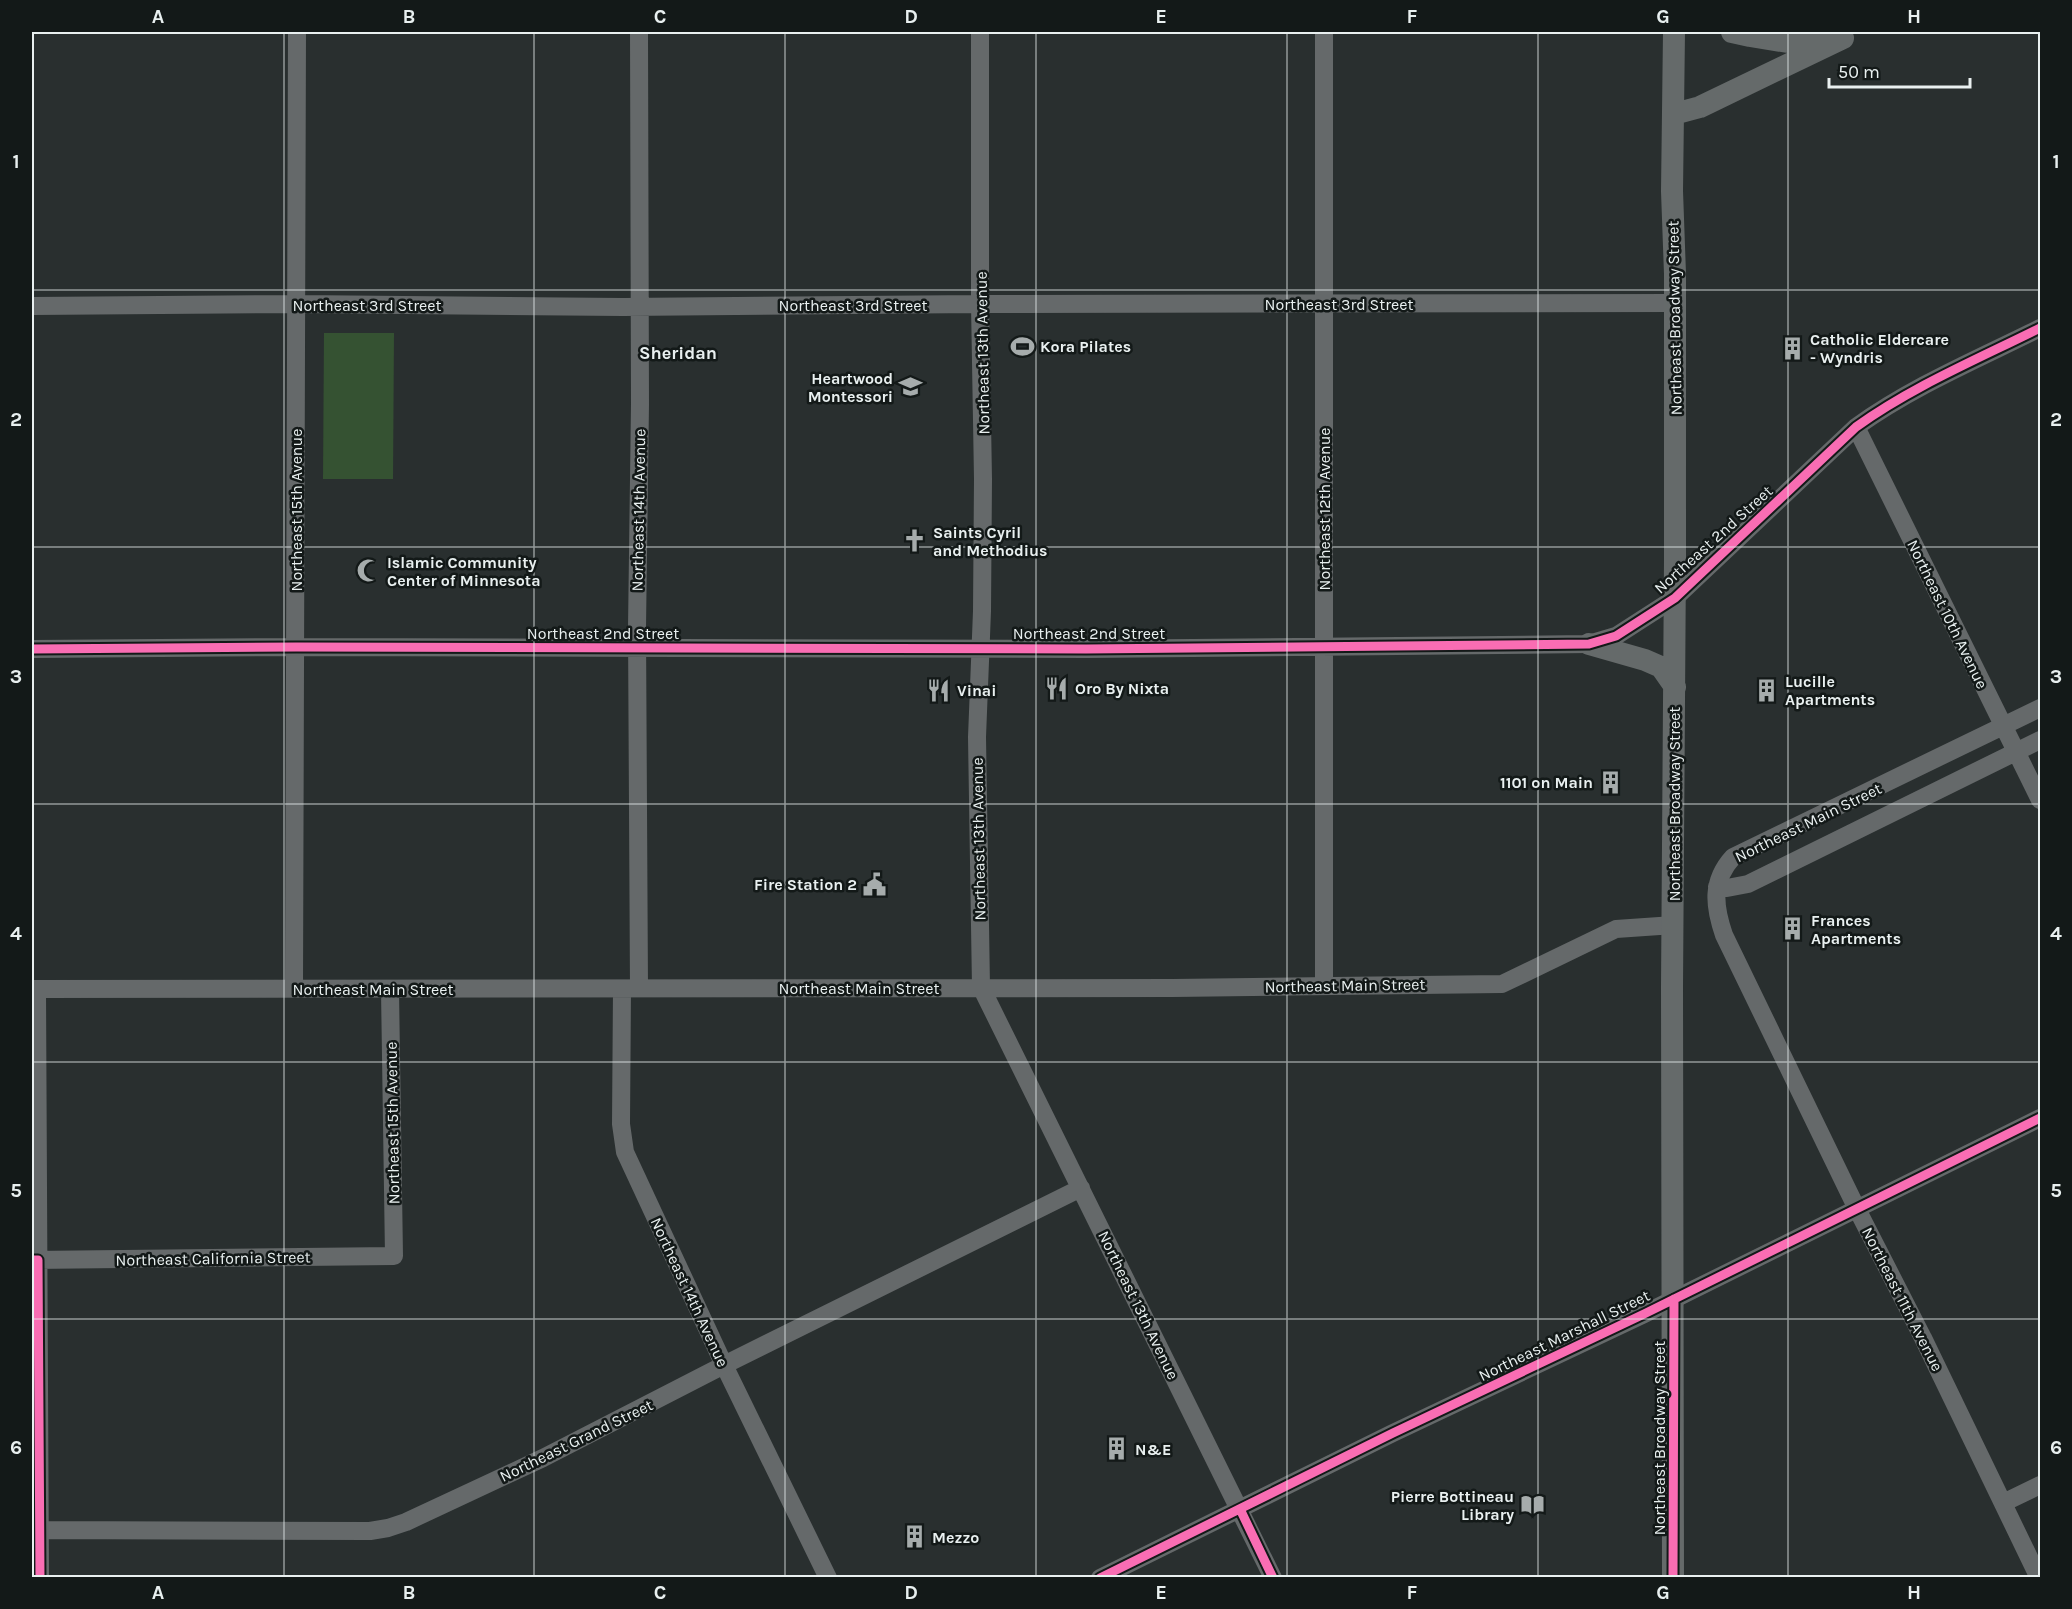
<svg xmlns="http://www.w3.org/2000/svg" width="2072" height="1609" viewBox="0 0 2072 1609" font-family="Karla,sans-serif">
	<style>
		.green { fill: #355232 }
		.lines { fill: none; stroke-linecap: round; stroke-linejoin: round }
		.minor { stroke: #65696a; stroke-width: 18 }
		.major { stroke: #656a6a; stroke-width: 22 }
		.cycleway-casing { stroke: #131918; stroke-width: 13 }
		.cycleway { stroke: #f96db3; stroke-width: 9 }
		.grid { fill: none; stroke: #e9f0f0; stroke-width: 1.5; stroke-opacity: 0.55 }
		.labels { text-anchor: middle; stroke-width: 5; stroke-linejoin: round; paint-order: stroke }
		.street-label { font-size: 16px; fill: #e9f0f0; stroke: #131918 }
		.poi-label { font-size: 16px; font-weight: bold; fill: #e9f0f0; stroke: #131918; text-anchor: start }
		.neighbourhood-label { font-size: 18px; font-weight: bold; fill: #e9f0f0; stroke: #131918 }
		.neatline { fill: none; stroke: #e9f0f0; stroke-width: 2 }
		.grid-label { font-size: 20px; text-anchor: middle; font-weight: bold; fill: #e9f0f0 }
	</style>
	<rect width="100%" height="100%" fill="#292f2f"/>
	<!-- green -->
	<path class="green" d="M 324,333 L 394,333 L 393,479 L 323,479 Z"/>
	<g class="lines">
		<!-- minor -->
		<path class="minor" d="M 980,32 L 980,304 L 983,479 L 982,611 L 977,737 L 981,987 L 1273,1578
			M 1324,32 L 1324,986
			M 32,306 L 298,304 L 623,307 L 980,304 L 1675,303
			M 1856,427 L 2040,800
			M 32,649 L 296,647 L 1086,649 L 1589,644 L 1616,636 L 1675,598 L 1856,427 C 1913,386 1978,359 2040,328
			M 1717,887 L 1727,888 L 1748,884 L 2040,740
			M 294,988 L 297,32
			M 639,988 L 637,628 L 640,404 L 639,32
			M 32,989 L 1173,988 L 1502,984 L 1616,929 L 1674,925
			M 622,989 L 621,1124 L 625,1152 L 724,1365 L 828,1578
			M 37,990 L 40,1578
			M 32,1260 L 394,1256 L 390,990
			M 2003,1503 L 2040,1485
			M 32,1530 L 370,1531 L 388,1528 L 406,1522 L 543,1458 L 724,1365 L 1081,1188
			M 1100,1578 L 1393,1433 L 1644,1314 L 2040,1118
			M 2039,1578 L 1923,1338 L 1857,1209 L 1724,935 C 1714,906 1711,881 1733,857 L 2040,708"/>
		<!-- major -->
		<path class="major" d="M 1732,32 L 1750,36 L 1794,43 L 1826,40
			M 1674,114 L 1700,107 L 1843,38
			M 1589,644 L 1645,660 L 1661,667 L 1675,687
			M 1673,1578 L 1672,987 L 1675,559 L 1675,274 L 1672,191 L 1674,32"/>
		<defs>
			<path id="cycleway" d="M 32,649 L 296,647 L 1086,649 L 1589,644 L 1616,636 L 1675,598 L 1856,427 C 1913,386 1978,359 2040,328
				M 32,1260 L 38,1260 L 40,1578
				M 1240,1509 L 1273,1578
				M 1100,1578 L 1393,1433 L 1644,1314 L 2040,1118
				M 1673,1578 L 1674,1299"/>
		</defs>
		<!-- cycleway casing -->
		<use href="#cycleway" class="cycleway-casing"/>
		<!-- cycleway -->
		<use href="#cycleway" class="cycleway"/>
	</g>
	<!-- grid -->
	<path class="grid" d="M 284,32 L 284,1578M 534,32 L 534,1578M 785,32 L 785,1578M 1036,32 L 1036,1578M 1287,32 L 1287,1578M 1538,32 L 1538,1578M 1788,32 L 1788,1578M 32,290 L 2040,290M 32,547 L 2040,547M 32,804 L 2040,804M 32,1062 L 2040,1062M 32,1319 L 2040,1319"/>
	<!-- icons -->
	<defs>
		<symbol id="stadium-bare" viewBox="-9 -9 18 18"><path d="M0-5a6.5 5 0 1 0 0 10a6.5 5 0 1 0 0-10ZM-3.5-1.8h7v3.6h-7Z" fill="#a6acac" stroke="#131918" stroke-width="2.5" paint-order="stroke"/></symbol>
		<symbol id="building-bare" viewBox="-9 -9 18 18"><path d="M-4-6H4V6H1V3H-1V6H-4ZM-2.5-4.3h1.7v1.8h-1.7ZM.8-4.3h1.7v1.8H.8ZM-2.5-1h1.7V.8h-1.7ZM.8-1h1.7V.8H.8Z" fill="#a6acac" stroke="#131918" stroke-width="2.5" paint-order="stroke"/></symbol>
		<symbol id="school-bare" viewBox="-9 -9 18 18"><path d="M0-5L7-2L0 1L-7-2ZM-4 1L0 2.5L4 1V4Q0 6-4 4Z" fill="#a6acac" stroke="#131918" stroke-width="2.5" paint-order="stroke"/></symbol>
		<symbol id="church-bare" viewBox="-9 -9 18 18"><path d="M-1.2-6h2.4v3.5h3.3v2.4h-3.3V6h-2.4V-.1h-3.3v-2.4h3.3Z" fill="#a6acac" stroke="#131918" stroke-width="2.5" paint-order="stroke"/></symbol>
		<symbol id="mosque-bare" viewBox="-9 -9 18 18"><path d="M3.5-4.9A6 6 0 1 0 3.5 4.9A5 5 0 1 1 3.5-4.9Z" fill="#a6acac" stroke="#131918" stroke-width="2.5" paint-order="stroke"/></symbol>
		<symbol id="restaurant-bare" viewBox="-9 -9 18 18"><path d="M-5-6h1v4h1v-4h1v4h1v-4h1v5L-1.5 .5V6h-2V.5L-5-1ZM5-6V6H3V1.5H1.5Q1.5-4 5-6Z" fill="#a6acac" stroke="#131918" stroke-width="2.5" paint-order="stroke"/></symbol>
		<symbol id="civic-bare" viewBox="-9 -9 18 18"><path d="M-.6-6.5H3V-4.5H.6V-3L4-1V1h2V6H-6V1h2V-1L-.6-3ZM-1.2 2.5V6h2.4V2.5Z" fill="#a6acac" stroke="#131918" stroke-width="2.5" paint-order="stroke"/></symbol>
		<symbol id="library-bare" viewBox="-9 -9 18 18"><path d="M-6-4Q-3-5.5-.7-3.5V5Q-3 3-6 4ZM6-4Q3-5.5 .7-3.5V5Q3 3 6 4Z" fill="#a6acac" stroke="#131918" stroke-width="2.5" paint-order="stroke"/></symbol>
	</defs>
	<g fill-rule="evenodd">
		<use href="#stadium-bare" x="1006" y="330" width="33" height="33"/>
		<use href="#building-bare" x="1776" y="332" width="33" height="33"/>
		<use href="#school-bare" x="894" y="370" width="33" height="33"/>
		<use href="#church-bare" x="898" y="524" width="33" height="33"/>
		<use href="#mosque-bare" x="352" y="554" width="33" height="33"/>
		<use href="#restaurant-bare" x="1040" y="672" width="33" height="33"/>
		<use href="#restaurant-bare" x="922" y="674" width="33" height="33"/>
		<use href="#building-bare" x="1750" y="674" width="33" height="33"/>
		<use href="#building-bare" x="1594" y="766" width="33" height="33"/>
		<use href="#civic-bare" x="858" y="868" width="33" height="33"/>
		<use href="#building-bare" x="1776" y="912" width="33" height="33"/>
		<use href="#building-bare" x="1100" y="1432" width="33" height="33"/>
		<use href="#library-bare" x="1516" y="1488" width="33" height="33"/>
		<use href="#building-bare" x="898" y="1520" width="33" height="33"/>
	</g>
	<g class="labels">
		<!-- street labels -->
		<g class="street-label">
			<text x="1339" y="310">Northeast 3rd Street</text>
			<text x="367" y="311">Northeast 3rd Street</text>
			<text x="853" y="311">Northeast 3rd Street</text>
			<text transform="translate(1674 318) rotate(-91)" y="6">Northeast Broadway Street</text>
			<text transform="translate(982 353) rotate(-91)" y="6">Northeast 13th Avenue</text>
			<text transform="translate(1324 509) rotate(-90)" y="6">Northeast 12th Avenue</text>
			<text transform="translate(296 510) rotate(-90)" y="6">Northeast 15th Avenue</text>
			<text transform="translate(638 510) rotate(-89)" y="6">Northeast 14th Avenue</text>
			<text transform="translate(1713 539) rotate(-42)" y="6">Northeast 2nd Street</text>
			<text transform="translate(1948 614) rotate(64)" y="6">Northeast 10th Avenue</text>
			<text x="603" y="639">Northeast 2nd Street</text>
			<text x="1089" y="639">Northeast 2nd Street</text>
			<text transform="translate(1674 804) rotate(-90)" y="6">Northeast Broadway Street</text>
			<text transform="translate(1808 822) rotate(-26)" y="6">Northeast Main Street</text>
			<text transform="translate(978 839) rotate(-91)" y="6">Northeast 13th Avenue</text>
			<text transform="translate(1345 985) rotate(-1)" y="6">Northeast Main Street</text>
			<text x="859" y="994">Northeast Main Street</text>
			<text x="373" y="995">Northeast Main Street</text>
			<text transform="translate(392 1123) rotate(-91)" y="6">Northeast 15th Avenue</text>
			<text transform="translate(213 1258) rotate(-1)" y="6">Northeast California Street</text>
			<text transform="translate(690 1292) rotate(65)" y="6">Northeast 14th Avenue</text>
			<text transform="translate(1903 1299) rotate(63)" y="6">Northeast 11th Avenue</text>
			<text transform="translate(1139 1305) rotate(64)" y="6">Northeast 13th Avenue</text>
			<text transform="translate(1564 1335) rotate(-26)" y="6">Northeast Marshall Street</text>
			<text transform="translate(1659 1438) rotate(-90)" y="6">Northeast Broadway Street</text>
			<text transform="translate(576 1440) rotate(-26)" y="6">Northeast Grand Street</text>
		</g>
		<!-- poi labels -->
		<g class="poi-label">
			<text x="1810" y="345">Catholic Eldercare<tspan x="1810" dy="18">- Wyndris</tspan></text>
			<text x="1040" y="352">Kora Pilates</text>
			<text x="893" y="384" text-anchor="end">Heartwood<tspan x="893" dy="18">Montessori</tspan></text>
			<text x="933" y="538">Saints Cyril<tspan x="933" dy="18">and Methodius</tspan></text>
			<text x="387" y="568">Islamic Community<tspan x="387" dy="18">Center of Minnesota</tspan></text>
			<text x="1785" y="687">Lucille<tspan x="1785" dy="18">Apartments</tspan></text>
			<text x="1075" y="694">Oro By Nixta</text>
			<text x="957" y="696">Vinai</text>
			<text x="1593" y="788" text-anchor="end">1101 on Main</text>
			<text x="857" y="890" text-anchor="end">Fire Station 2</text>
			<text x="1811" y="926">Frances<tspan x="1811" dy="18">Apartments</tspan></text>
			<text x="1135" y="1455">N&amp;E</text>
			<text x="1514" y="1502" text-anchor="end">Pierre Bottineau<tspan x="1514" dy="18">Library</tspan></text>
			<text x="932" y="1543">Mezzo</text>
		</g>
		<!-- neighbourhood labels -->
		<g class="neighbourhood-label">
			<text x="678" y="359">Sheridan</text>
		</g>
	</g>
	<!-- border -->
	<rect width="2072" height="1609" fill="none" stroke="#131918" stroke-width="66"/>
	<!-- scale -->
	<path d="M1829 78v9h141v-9" fill="none" stroke="#e9f0f0" stroke-width="3"/>
	<text x="1838" y="78" font-size="18" fill="#e9f0f0" stroke="#131918" stroke-width="4.5" paint-order="stroke">50 m</text>
	<rect x="33" y="33" width="2006" height="1543" class="neatline"/>
	<g class="grid-label">
		<text x="158" y="23">A</text>
		<text x="409" y="23">B</text>
		<text x="660" y="23">C</text>
		<text x="911" y="23">D</text>
		<text x="1161" y="23">E</text>
		<text x="1412" y="23">F</text>
		<text x="1663" y="23">G</text>
		<text x="1914" y="23">H</text>
		<text x="16" y="168">1</text>
		<text x="2056" y="168">1</text>
		<text x="16" y="426">2</text>
		<text x="2056" y="426">2</text>
		<text x="16" y="683">3</text>
		<text x="2056" y="683">3</text>
		<text x="16" y="940">4</text>
		<text x="2056" y="940">4</text>
		<text x="16" y="1197">5</text>
		<text x="2056" y="1197">5</text>
		<text x="16" y="1454">6</text>
		<text x="2056" y="1454">6</text>
		<text x="158" y="1599">A</text>
		<text x="409" y="1599">B</text>
		<text x="660" y="1599">C</text>
		<text x="911" y="1599">D</text>
		<text x="1161" y="1599">E</text>
		<text x="1412" y="1599">F</text>
		<text x="1663" y="1599">G</text>
		<text x="1914" y="1599">H</text>
	</g>
</svg>
